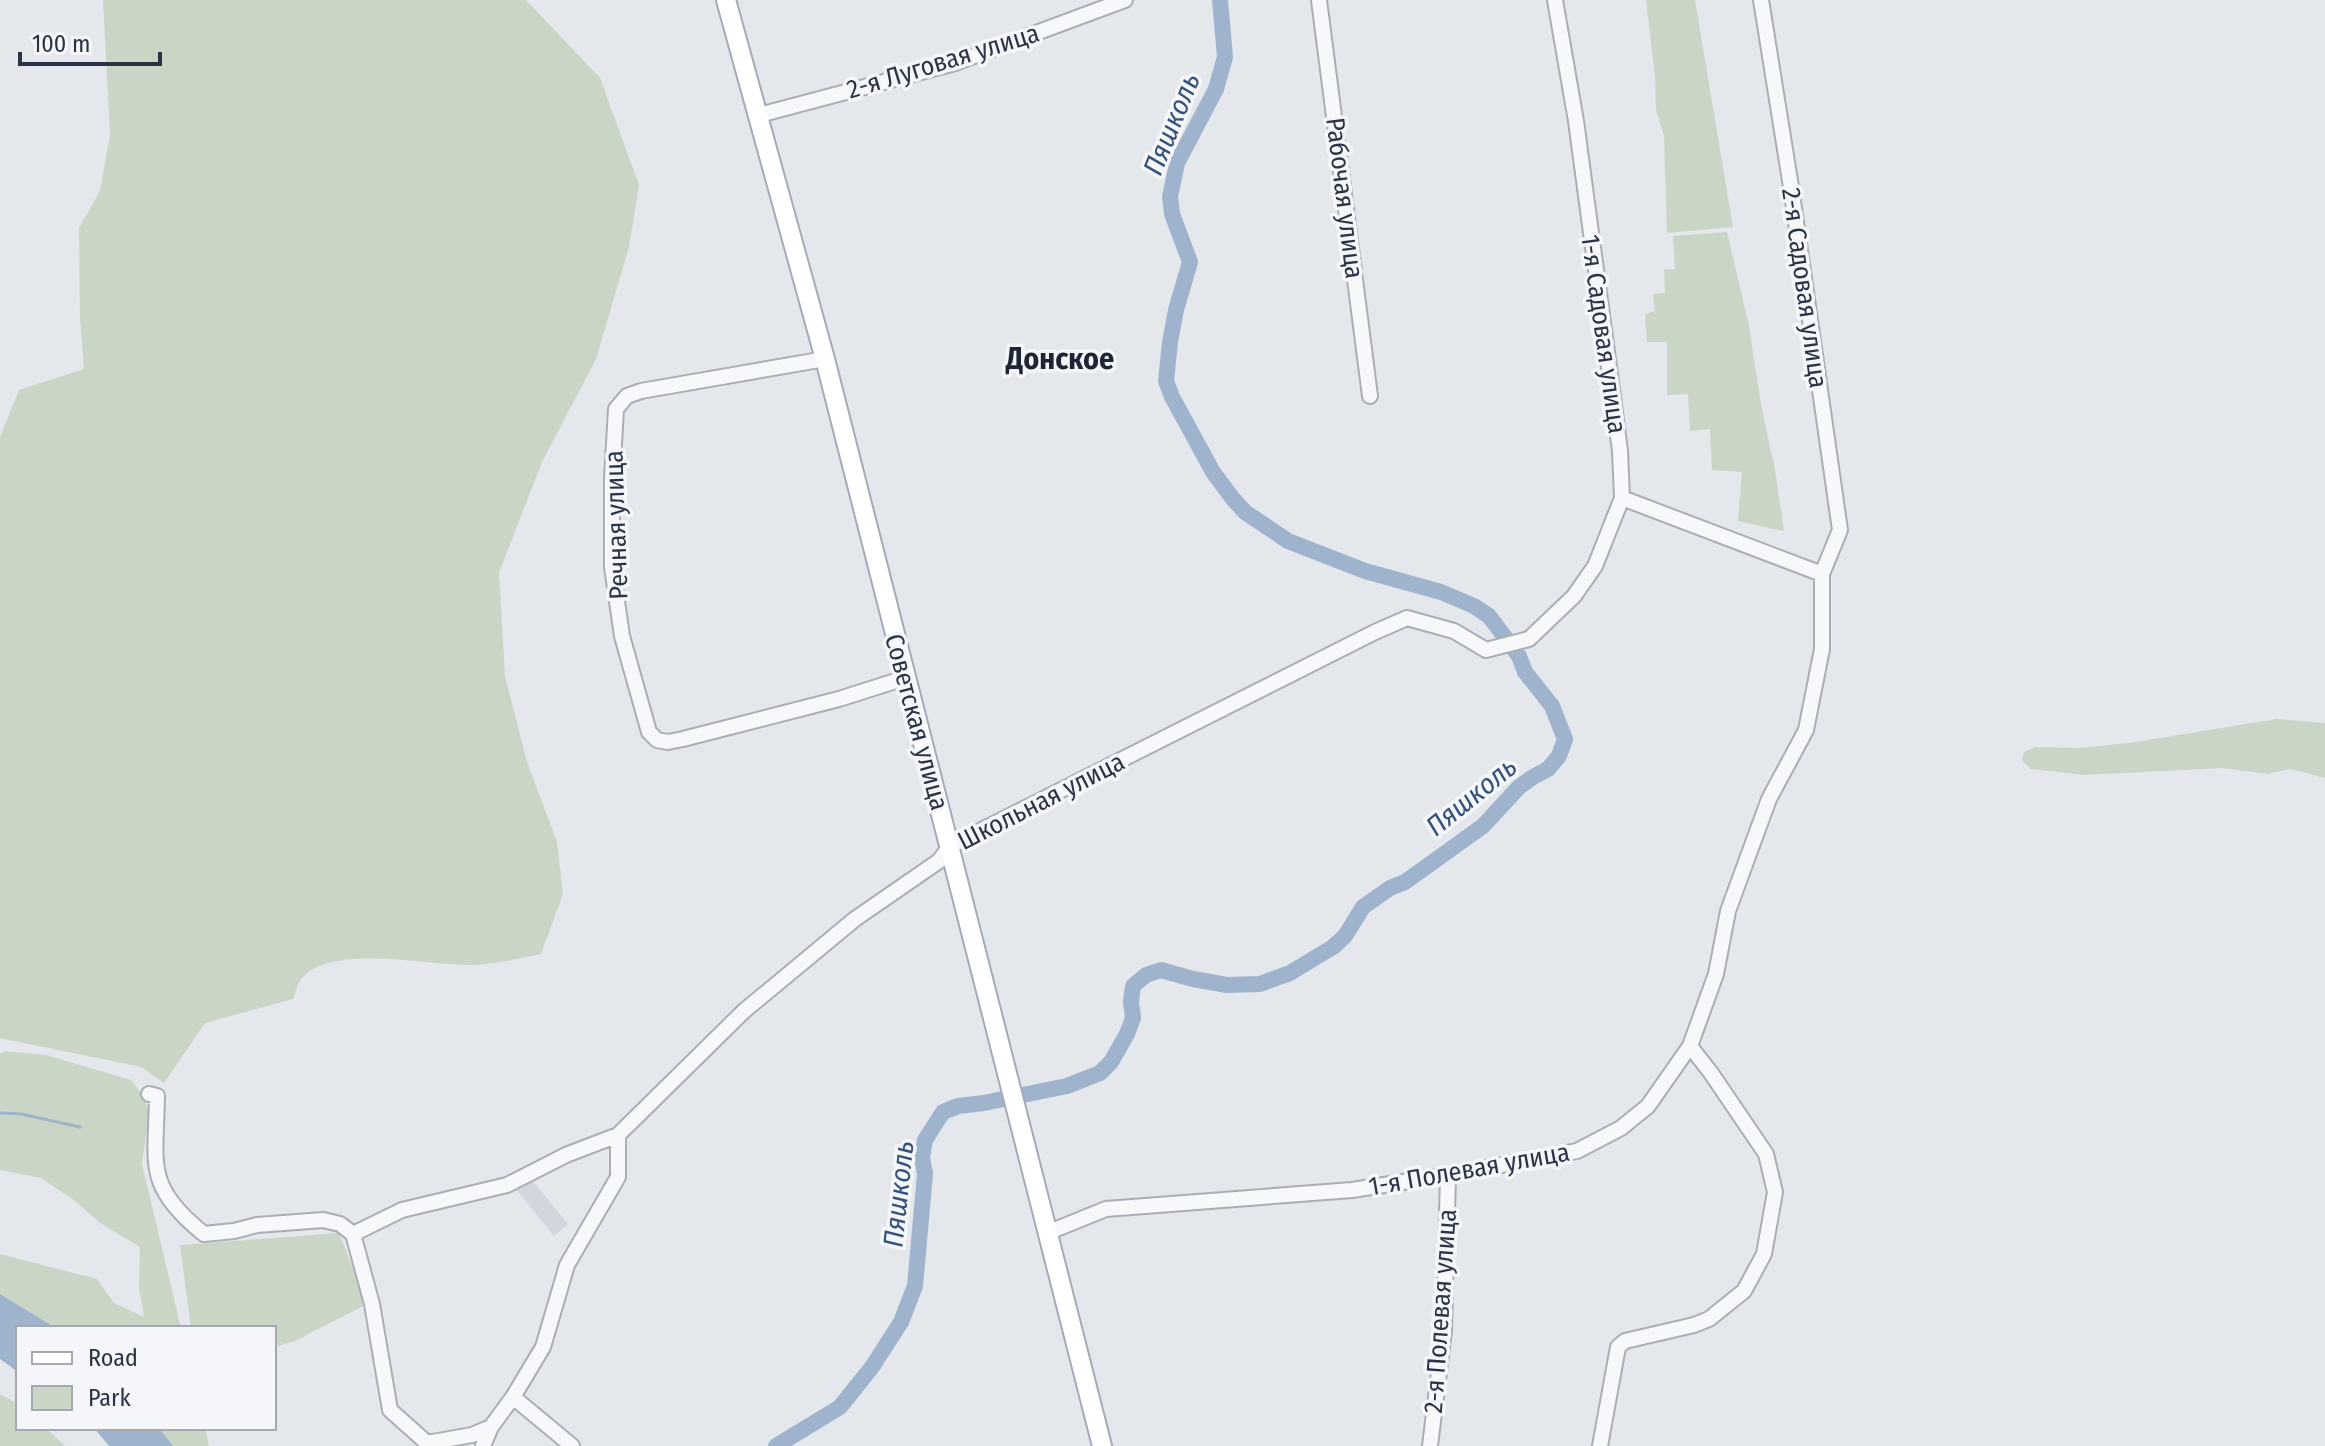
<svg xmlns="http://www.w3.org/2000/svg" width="2325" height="1446" viewBox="0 0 2325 1446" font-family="'Fira Sans Condensed',sans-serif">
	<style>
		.built { fill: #d2d6de }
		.green { fill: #c9d6c5 }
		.water { fill: #9fb4cc }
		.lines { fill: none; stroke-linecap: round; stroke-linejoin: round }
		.stream { stroke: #9fb4cc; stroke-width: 3 }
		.river { stroke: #9fb4cc; stroke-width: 16 }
		.minor-casing { stroke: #a9aeb7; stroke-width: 18 }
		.major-casing { stroke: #a3abb8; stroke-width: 22 }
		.minor { stroke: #f7f8fa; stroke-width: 14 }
		.major { stroke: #fff; stroke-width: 18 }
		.labels { text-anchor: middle; stroke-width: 7; stroke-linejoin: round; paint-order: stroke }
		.street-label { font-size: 26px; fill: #2b3445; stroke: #f4f6f9 }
		.water-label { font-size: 28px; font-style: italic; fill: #34527a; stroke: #f4f6f9 }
		.quarter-label { font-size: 30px; font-weight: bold; fill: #1d2536; stroke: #f4f6f9 }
	</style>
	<rect width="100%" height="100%" fill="#e4e7ec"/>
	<!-- built -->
	<path class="built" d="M 530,1178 L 568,1224 L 554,1236 L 516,1189 Z"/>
	<!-- green -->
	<path class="green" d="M 103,0 L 526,0 L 600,78 L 639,185 L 629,247 L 596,359 L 542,462 L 499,573 L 505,676 L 527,762 L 557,842 L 563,894 L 541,954 C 519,958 496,964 474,965 C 433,967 326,941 300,981 C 297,986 295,993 293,999 L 205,1023 L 164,1083 L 141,1067 L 0,1038 L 0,437 L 19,390 L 84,369 L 80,318 L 79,228 L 100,191 L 110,135 Z
		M 1646,0 L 1695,0 L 1733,227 L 1667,233 L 1664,136 L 1656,110 L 1655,76 Z
		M 1727,232 L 1749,326 L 1761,405 L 1775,470 L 1784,531 L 1738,521 L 1742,472 L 1712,470 L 1710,429 L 1690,431 L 1688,394 L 1667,395 L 1667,342 L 1647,342 L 1645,314 L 1655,311 L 1653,294 L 1665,293 L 1664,270 L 1675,269 L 1673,236 Z
		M 2277,719 L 2325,723 L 2325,778 L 2290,769 L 2268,774 L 2223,768 L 2084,775 L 2031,769 L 2022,760 L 2024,752 L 2035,747 L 2079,748 L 2129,743 Z
		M 5,1051 L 46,1055 L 131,1080 L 144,1097 L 149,1113 L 142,1164 L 181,1328 L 56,1328 L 0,1294 L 0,1254 L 97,1279 L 114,1303 L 144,1317 L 139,1288 L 140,1247 L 100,1223 L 75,1201 L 41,1178 L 0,1170 L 0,1054 Z
		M 339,1233 L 367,1304 L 295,1341 L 274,1347 L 274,1328 L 191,1328 L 180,1245 Z
		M 0,1394 L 18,1404 L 18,1428 L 46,1428 L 65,1446 L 0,1446 Z
		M 159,1428 L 205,1428 L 209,1446 L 173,1446 Z"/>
	<!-- water -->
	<path class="water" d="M 0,1294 L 56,1328 L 18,1328 L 18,1372 L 0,1359 Z
		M 94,1428 L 159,1428 L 173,1446 L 109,1446 Z"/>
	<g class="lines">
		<!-- stream -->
		<path class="stream" d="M 0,1113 L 21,1114 L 80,1127"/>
		<!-- river -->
		<path class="river" d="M 776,1446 L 840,1407 L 872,1367 L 901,1322 L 915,1286 L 925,1174 L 922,1157 L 925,1140 L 943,1112 L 958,1106 L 984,1103 L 1067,1086 L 1100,1073 L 1111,1062 L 1127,1034 L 1133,1018 L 1131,1002 L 1133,986 L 1146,975 L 1161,970 L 1193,979 L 1227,985 L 1260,984 L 1290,973 L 1333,947 L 1345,936 L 1363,907 L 1390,888 L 1405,882 L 1483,826 L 1519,787 L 1533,777 L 1548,769 L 1559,756 L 1565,739 L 1552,706 L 1525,672 L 1519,656 L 1489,616 L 1474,606 L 1441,592 L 1365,571 L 1288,541 L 1245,512 L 1233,499 L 1213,472 L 1172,397 L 1166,381 L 1170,342 L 1176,310 L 1190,262 L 1172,214 L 1170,197 L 1177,163 L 1216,89 L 1225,57 L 1220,0"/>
		<defs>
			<path id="minor" d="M 1319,0 L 1370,396
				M 759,115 L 955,63 L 1125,0
				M 825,359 L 641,391 L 627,396 L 616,409 L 612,478 L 612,567 L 622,636 L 649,732 L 657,740 L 668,742 L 683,739 L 839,699 L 905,678
				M 1622,498 L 1822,574
				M 149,1094 L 157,1096 C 156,1164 144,1186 204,1234 L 234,1231 L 257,1225 L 323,1220 L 340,1224 L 353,1234
				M 1049,1232 L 1106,1209 L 1352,1190 L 1448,1175 L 1577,1151 L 1621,1128 L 1648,1106 L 1690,1046 L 1716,974 L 1728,911 L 1769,799 L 1806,730 L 1822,649 L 1822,574 L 1840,530 L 1791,187 L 1761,0
				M 513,1397 L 572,1446
				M 491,1427 L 472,1435 L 427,1443 L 390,1410 L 372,1304 L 353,1234 L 402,1210 L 507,1185 L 566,1155 L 618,1135
				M 483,1446 L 491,1427 L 513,1397 L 543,1347 L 567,1265 L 618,1177 L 618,1135 L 744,1011 L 855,919 L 939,861 L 950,846 L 1375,632 L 1407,618 L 1454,631 L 1486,650 L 1529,639 L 1574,596 L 1595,566 L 1622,498 L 1620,451 L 1613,397 L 1576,121 L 1555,0
				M 1430,1446 L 1444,1331 L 1448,1175
				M 1600,1446 L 1618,1347 L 1625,1341 L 1694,1325 L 1709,1319 L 1744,1291 L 1764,1254 L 1775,1192 L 1766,1154 L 1711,1073 L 1690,1046"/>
			<path id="major" d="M 726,0 L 825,359 L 1102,1446"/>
		</defs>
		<!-- minor casing -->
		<use href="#minor" class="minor-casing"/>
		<!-- major casing -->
		<use href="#major" class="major-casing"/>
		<!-- minor -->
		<use href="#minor" class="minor"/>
		<!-- major -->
		<use href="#major" class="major"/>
	</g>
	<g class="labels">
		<!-- street labels -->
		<g class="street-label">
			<text transform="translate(943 61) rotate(-17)" y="9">2-я Луговая улица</text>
			<text transform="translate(1345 198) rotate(83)" y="9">Рабочая улица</text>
			<text transform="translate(1805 288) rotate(82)" y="9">2-я Садовая улица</text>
			<text transform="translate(1604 334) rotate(82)" y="9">1-я Садовая улица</text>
			<text transform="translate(616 525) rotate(-92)" y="9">Речная улица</text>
			<text transform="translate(917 722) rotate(75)" y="9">Советская улица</text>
			<text transform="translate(1041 801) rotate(-27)" y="9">Школьная улица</text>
			<text transform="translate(1469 1169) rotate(-10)" y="9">1-я Полевая улица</text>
			<text transform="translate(1440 1311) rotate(-86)" y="9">2-я Полевая улица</text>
		</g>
		<!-- water labels -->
		<g class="water-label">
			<text transform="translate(1171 124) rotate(-68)" y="10">Пяшколь</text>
			<text transform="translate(1471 796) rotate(-39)" y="10">Пяшколь</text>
			<text transform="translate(898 1194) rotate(-84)" y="10">Пяшколь</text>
		</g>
		<!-- quarter labels -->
		<g class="quarter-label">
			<text x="1060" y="369">Донское</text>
		</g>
	</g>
	<!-- legend -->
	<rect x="16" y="1326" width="260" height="104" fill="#f4f6f9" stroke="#a4a8b1" stroke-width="2"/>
	<rect x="32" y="1352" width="40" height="12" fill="#ffffff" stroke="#a4a8b1" stroke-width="2"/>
	<text x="88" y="1366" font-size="24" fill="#2b3445">Road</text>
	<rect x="32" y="1386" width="40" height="24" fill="#c9d6c5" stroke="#a4a8b1" stroke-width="2"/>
	<text x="88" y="1406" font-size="24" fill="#2b3445">Park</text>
	<!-- scale -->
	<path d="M20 52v12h140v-12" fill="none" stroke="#2b3445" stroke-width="4"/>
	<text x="32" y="52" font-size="24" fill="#2b3445" stroke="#f4f6f9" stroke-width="6" paint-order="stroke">100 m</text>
</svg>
